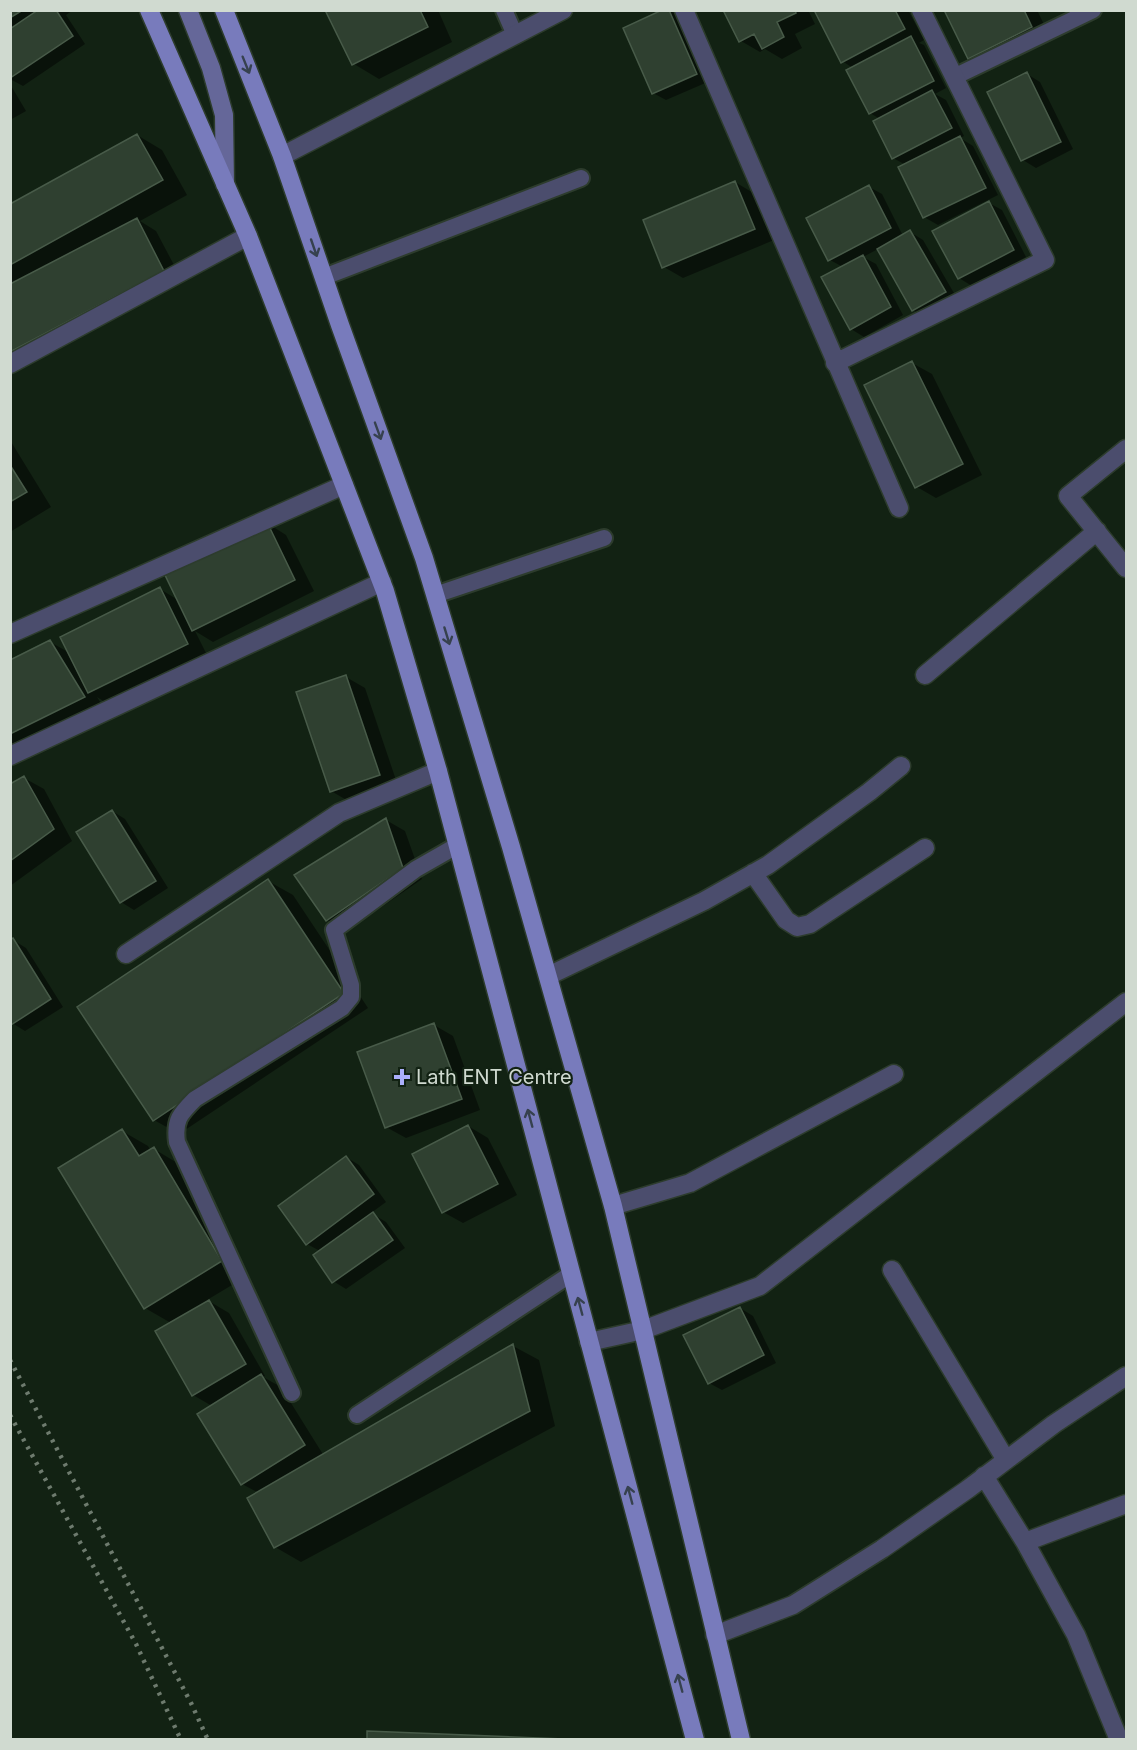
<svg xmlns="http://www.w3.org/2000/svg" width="1137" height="1750" viewBox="0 0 1137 1750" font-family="Inter,sans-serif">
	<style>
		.shadow { fill: #0007 }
		.building { fill: #2f4030; stroke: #485b49; stroke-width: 1.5 }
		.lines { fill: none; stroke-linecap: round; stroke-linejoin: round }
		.lane-casing { stroke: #2d3c2d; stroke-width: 20 }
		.street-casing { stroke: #2d3c2d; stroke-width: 21 }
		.secondary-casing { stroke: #2d3c2d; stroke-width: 21 }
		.primary-casing { stroke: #2d3c2d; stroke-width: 21 }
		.lane { stroke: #4b4d6d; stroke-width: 16 }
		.street { stroke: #4b4d6d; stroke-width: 18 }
		.secondary { stroke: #656799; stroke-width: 18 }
		.primary { stroke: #787bbc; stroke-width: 18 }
		.rail { stroke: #6e7b6e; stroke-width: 4.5; stroke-dasharray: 3 6; stroke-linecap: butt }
		.oneway { stroke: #36414e }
		.poi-dot { fill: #abaffb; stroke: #122213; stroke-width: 2 }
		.labels { text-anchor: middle; stroke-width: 4.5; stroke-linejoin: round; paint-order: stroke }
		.poi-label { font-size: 20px; fill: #d0dad0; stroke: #122213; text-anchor: start }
	</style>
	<rect width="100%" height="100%" fill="#122213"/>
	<!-- shadow -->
	<path class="shadow" d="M 10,10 L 73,10 L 66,15 L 85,44 L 23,86 L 10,79 Z
		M 327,10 L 438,10 L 452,42 L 379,79 L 354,64 Z
		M 666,10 L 669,10 L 681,17 L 710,81 L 666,100 L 653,93 Z
		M 725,10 L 808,10 L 815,24 L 795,34 L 802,48 L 782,59 L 765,49 L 760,52 L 741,41 Z
		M 816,10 L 908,10 L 924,40 L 919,43 L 924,45 L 946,88 L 935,94 L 946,100 L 964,136 L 960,138 L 973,146 L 998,195 L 938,225 L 924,217 L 900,168 L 906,165 L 893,158 L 880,119 L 870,113 L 853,68 L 842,61 Z
		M 946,10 L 1037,10 L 1051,39 L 989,69 L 969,58 Z
		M 1027,74 L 1040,82 L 1073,149 L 1036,168 L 1023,160 L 989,93 Z
		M 10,84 L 26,111 L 10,120 Z
		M 137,135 L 162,150 L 187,195 L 140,221 L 156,231 L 183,282 L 10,373 L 10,206 Z
		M 735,182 L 755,194 L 774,240 L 683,278 L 664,267 Z
		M 869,187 L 882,194 L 903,236 L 910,232 L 923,240 L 958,300 L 926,318 L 913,310 L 878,249 L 863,257 L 876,264 L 903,315 L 864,337 L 851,329 L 843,267 L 830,260 Z
		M 989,203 L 1002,210 L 1026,257 L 972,286 L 959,278 Z
		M 912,363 L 932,374 L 982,475 L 936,498 L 917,487 Z
		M 10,440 L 51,507 L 10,532 Z
		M 267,523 L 286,535 L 314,591 L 213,642 L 195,631 L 207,655 L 108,704 L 97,697 L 104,708 L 10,755 L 10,661 L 50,642 L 70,653 L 160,589 L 178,600 Z
		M 346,677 L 365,688 L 398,786 L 350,802 L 331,791 Z
		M 24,778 L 44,789 L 72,841 L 10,886 L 10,786 Z
		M 112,811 L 125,819 L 168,888 L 134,910 L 121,902 L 78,833 Z
		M 386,820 L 405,831 L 422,879 L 347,931 L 327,920 L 296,875 Z
		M 268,881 L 293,895 L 368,1008 L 179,1134 L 154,1120 Z
		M 13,940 L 26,948 L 63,1007 L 25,1031 L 12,1023 L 10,1021 L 10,942 Z
		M 434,1025 L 453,1036 L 480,1110 L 406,1138 L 386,1127 Z
		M 468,1126 L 488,1138 L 517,1195 L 463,1223 L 443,1212 Z
		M 122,1131 L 148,1146 L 151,1151 L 154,1149 L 179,1164 L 247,1276 L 207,1300 L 229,1313 L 265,1376 L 263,1377 L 281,1387 L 324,1456 L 513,1346 L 539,1360 L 555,1426 L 301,1562 L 275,1547 L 259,1493 L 242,1484 L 212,1406 L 193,1395 L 171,1323 L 145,1308 Z
		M 346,1157 L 359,1165 L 386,1202 L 371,1213 L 386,1222 L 405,1248 L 346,1289 L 333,1281 L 320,1251 L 307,1244 Z
		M 740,1308 L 753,1316 L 776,1363 L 722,1390 L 709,1383 Z"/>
	<!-- building -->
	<path class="building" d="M 10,10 L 23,10 L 10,18 Z
		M 38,10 L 56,10 L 73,36 L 10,78 L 10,29 Z
		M 325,10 L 420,10 L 428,27 L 352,65 Z
		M 662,10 L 669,10 L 697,74 L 652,94 L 623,28 Z
		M 723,10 L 795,10 L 796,13 L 777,22 L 784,37 L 762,49 L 754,34 L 739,42 Z
		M 814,10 L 895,10 L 905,29 L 841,63 Z
		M 944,10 L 1024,10 L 1032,27 L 968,59 Z
		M 911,36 L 934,81 L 869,114 L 846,70 Z
		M 1027,72 L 1061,142 L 1021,161 L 987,92 Z
		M 932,90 L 952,128 L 892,159 L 873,121 Z
		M 137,134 L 163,180 L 10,265 L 10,204 Z
		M 960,136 L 986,188 L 923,218 L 898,167 Z
		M 735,181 L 755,229 L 662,268 L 643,220 Z
		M 869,185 L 891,228 L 828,261 L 806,218 Z
		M 989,201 L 1014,250 L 958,279 L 932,231 Z
		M 137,218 L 164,271 L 10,352 L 10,284 Z
		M 910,230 L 946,292 L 912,311 L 877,249 Z
		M 863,255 L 891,307 L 850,330 L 821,277 Z
		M 912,361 L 963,464 L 915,488 L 864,385 Z
		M 10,465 L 27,492 L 10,502 Z
		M 267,522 L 295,580 L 192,631 L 164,573 Z
		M 160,587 L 188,644 L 88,693 L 60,637 Z
		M 50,640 L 85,697 L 10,734 L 10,660 Z
		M 346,675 L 380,775 L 330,792 L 296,692 Z
		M 24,776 L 54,829 L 10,861 L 10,784 Z
		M 112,810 L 156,881 L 120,903 L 76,832 Z
		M 386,818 L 403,868 L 326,921 L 294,875 Z
		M 268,879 L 344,993 L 153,1121 L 77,1007 Z
		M 13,938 L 51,999 L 11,1025 L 10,940 Z
		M 434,1023 L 462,1099 L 385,1128 L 357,1052 Z
		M 468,1125 L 498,1184 L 442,1213 L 412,1154 Z
		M 122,1129 L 139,1156 L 154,1147 L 222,1261 L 144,1309 L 58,1168 Z
		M 346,1156 L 374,1194 L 306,1245 L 278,1206 Z
		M 373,1212 L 393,1240 L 332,1283 L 313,1255 Z
		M 209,1300 L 246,1364 L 192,1396 L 155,1331 Z
		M 740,1307 L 764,1355 L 708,1384 L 683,1335 Z
		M 513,1344 L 530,1411 L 274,1548 L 247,1498 Z
		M 261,1374 L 305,1445 L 241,1485 L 197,1414 Z
		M 367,1731 L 564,1739 L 367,1740 Z"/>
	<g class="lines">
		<defs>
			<path id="lane" d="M 504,10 L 515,35
				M 954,77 L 1093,10
				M 324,277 L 581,178
				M 435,595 L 604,538
				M 292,1393 L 177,1142 C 174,1120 180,1114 195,1099 L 342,1008 L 351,997 L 351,985 L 334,930 L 416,869 L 458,845
				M 357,1415 L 571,1274"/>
			<path id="street" d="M 684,10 L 899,508
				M 282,156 L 563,10
				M 835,363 L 1045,260 L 921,10
				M 10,364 L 248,236
				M 1126,449 L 1068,496 L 1126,568
				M 10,634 L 344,485
				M 925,675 L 1097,531
				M 10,756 L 382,582
				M 753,873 L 786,920 L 797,927 L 810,924 L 925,848
				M 126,954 L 339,813 L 438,771
				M 548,976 L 704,901 L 768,865 L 869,792 L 901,766
				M 613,1206 L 690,1183 L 894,1074
				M 892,1270 L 1006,1460
				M 589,1342 L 643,1330 L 760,1286 L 1126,1002
				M 984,1476 L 1025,1542 L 1076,1635 L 1119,1740
				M 1025,1542 L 1126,1504
				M 715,1635 L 793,1605 L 882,1549 L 968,1489 L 1054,1424 L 1126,1376"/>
			<path id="secondary" d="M 188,10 L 211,68 L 224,115 L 225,184"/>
			<path id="primary" d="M 149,10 L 248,236 L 385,591 L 438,771 L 695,1740
				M 224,10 L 282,156 L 340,325 L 424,558 L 511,847 L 613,1206 L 741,1740"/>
		</defs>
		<!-- lane casing -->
		<use href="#lane" class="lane-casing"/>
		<!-- street casing -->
		<use href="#street" class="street-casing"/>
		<!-- secondary casing -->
		<use href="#secondary" class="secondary-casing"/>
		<!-- primary casing -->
		<use href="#primary" class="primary-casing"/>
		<!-- lane -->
		<use href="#lane" class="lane"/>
		<!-- street -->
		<use href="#street" class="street"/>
		<!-- secondary -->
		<use href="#secondary" class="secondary"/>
		<!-- primary -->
		<use href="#primary" class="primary"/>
		<!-- rail -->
		<path class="rail" d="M 10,1360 L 191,1703 L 208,1740
			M 10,1415 L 136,1644 L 181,1740"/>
	</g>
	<!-- one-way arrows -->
	<defs><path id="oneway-shaft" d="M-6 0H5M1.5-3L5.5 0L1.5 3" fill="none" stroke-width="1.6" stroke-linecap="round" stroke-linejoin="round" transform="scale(1.5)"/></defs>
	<g class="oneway">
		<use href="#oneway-shaft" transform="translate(246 65) rotate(68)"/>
		<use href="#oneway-shaft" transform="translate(314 248) rotate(71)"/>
		<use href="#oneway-shaft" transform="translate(378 431) rotate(70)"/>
		<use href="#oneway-shaft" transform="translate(447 636) rotate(73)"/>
		<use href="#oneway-shaft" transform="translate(530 1118) rotate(-105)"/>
		<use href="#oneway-shaft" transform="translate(580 1306) rotate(-105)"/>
		<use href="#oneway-shaft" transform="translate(630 1495) rotate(-105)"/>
		<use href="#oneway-shaft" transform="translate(680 1683) rotate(-105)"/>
	</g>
	<!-- markers -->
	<path class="poi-dot" d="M399 1068h6v6h6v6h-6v6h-6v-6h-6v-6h6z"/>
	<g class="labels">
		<!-- poi labels -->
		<g class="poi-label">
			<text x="416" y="1084">Lath ENT Centre</text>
		</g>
	</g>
	<!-- border -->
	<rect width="1137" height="1750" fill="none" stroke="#d0dad0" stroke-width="24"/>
</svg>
